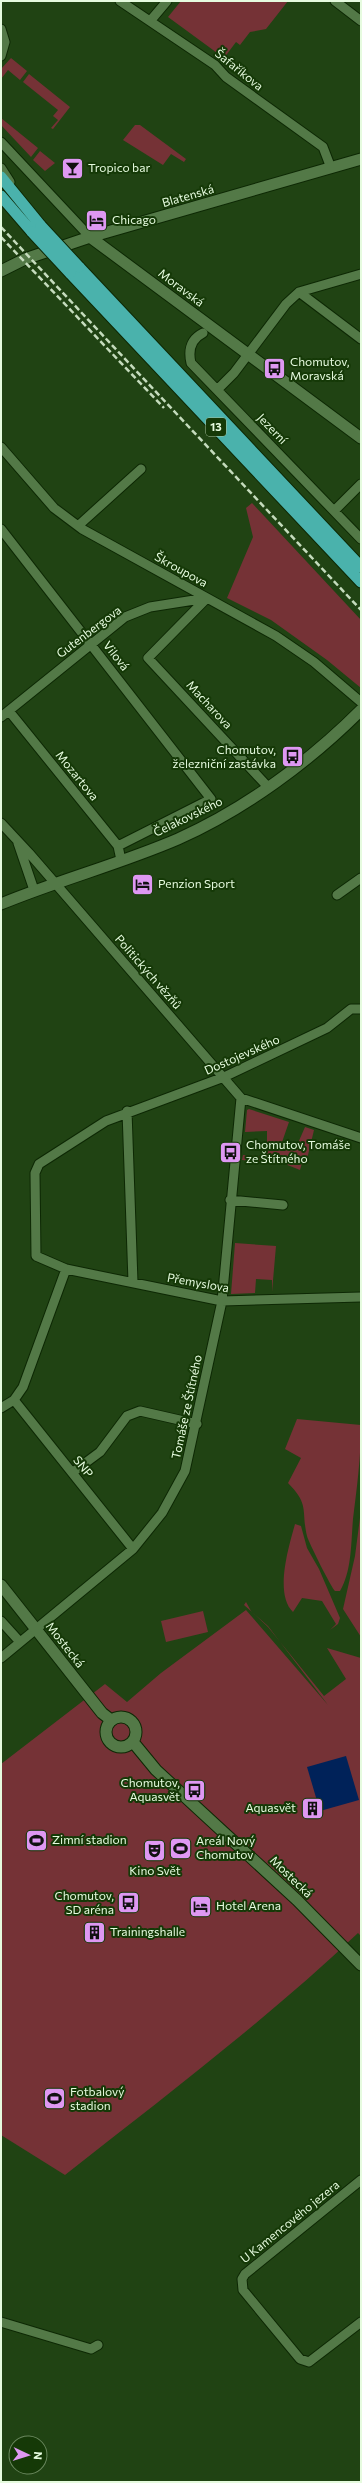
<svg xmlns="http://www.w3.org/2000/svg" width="362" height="2483" viewBox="0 0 362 2483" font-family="Commissioner,sans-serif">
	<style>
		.green { fill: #753236 }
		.water { fill: #002259 }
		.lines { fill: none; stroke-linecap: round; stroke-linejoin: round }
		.minor-casing { stroke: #0d2804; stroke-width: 11 }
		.tertiary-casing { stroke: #0d2804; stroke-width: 13 }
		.trunk-casing { stroke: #0d2804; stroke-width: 13 }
		.minor { stroke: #537947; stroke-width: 9 }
		.tertiary { stroke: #537947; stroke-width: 11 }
		.trunk { stroke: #4ab2ac; stroke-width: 11 }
		.rail { stroke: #c5dcbd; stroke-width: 2.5; stroke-dasharray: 6 3; stroke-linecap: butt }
		.trunk-bridge-casing { stroke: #0d2804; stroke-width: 13; stroke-linecap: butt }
		.trunk-bridge { stroke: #4ab2ac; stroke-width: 11 }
		.labels { text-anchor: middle; stroke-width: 4; stroke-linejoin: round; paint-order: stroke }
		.shield { fill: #153907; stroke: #a7c19e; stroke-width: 1 }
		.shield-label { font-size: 11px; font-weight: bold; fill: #e6fbdf }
		.street-label { font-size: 12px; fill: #e6fbdf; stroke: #153907 }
		.poi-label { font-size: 12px; fill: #e6fbdf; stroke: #153907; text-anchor: start }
	</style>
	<rect width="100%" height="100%" fill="#204313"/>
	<!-- green -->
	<path class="green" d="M 181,1 L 288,1 L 266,29 L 250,32 L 240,45 L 236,42 L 224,58 L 168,17 Z
		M 11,58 L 27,71 L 20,80 L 8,70 L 1,79 L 1,69 Z
		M 29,74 L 70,107 L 53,129 L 51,128 L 58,120 L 53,116 L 58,110 L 23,82 Z
		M 1,118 L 38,148 L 31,157 L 1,125 Z
		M 135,125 L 140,125 L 186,159 L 184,162 L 171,154 L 163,165 L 123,140 Z
		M 40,151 L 55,163 L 45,171 L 33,160 Z
		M 252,503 L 361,620 L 361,688 L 327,660 L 271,620 L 227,598 L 253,537 L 246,508 Z
		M 249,1109 L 289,1122 L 281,1145 L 295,1150 L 305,1127 L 314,1130 L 308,1155 L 302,1163 L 300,1170 L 285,1164 L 242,1160 L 243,1155 L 267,1157 L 267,1131 L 245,1132 L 247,1110 Z
		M 235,1243 L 276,1246 L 272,1292 L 272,1280 L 256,1279 L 255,1293 L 231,1294 Z
		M 297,1419 L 361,1425 C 361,1457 357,1487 353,1519 C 351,1542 352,1571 340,1591 L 335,1591 C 332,1589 308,1541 307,1536 C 301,1511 310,1505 288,1483 L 301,1458 L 285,1449 Z
		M 361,1510 L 361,1637 L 343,1609 L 355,1556 Z
		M 295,1524 L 301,1526 L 307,1548 L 319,1569 L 340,1618 L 338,1624 L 330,1630 L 336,1624 L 322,1601 L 302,1598 L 293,1612 C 274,1594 289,1546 295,1524 Z
		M 246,1602 L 251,1611 L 268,1627 L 324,1696 L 346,1679 L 327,1648 L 361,1658 L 361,1936 L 358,1933 C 266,2020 164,2097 65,2175 L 1,2135 L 1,1764 L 105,1684 L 127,1702 L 161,1673 L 246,1610 L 328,1705 L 268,1626 L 244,1605 Z
		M 203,1611 L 208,1632 L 166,1642 L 161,1621 Z"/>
	<!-- water -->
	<path class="water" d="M 346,1756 L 359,1800 L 320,1811 L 307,1767 Z"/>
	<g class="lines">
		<defs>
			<path id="minor" d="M 120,1 L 215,65 L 226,77 L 323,147 L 331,168
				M 335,1 L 361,21
				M 151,20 L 167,1
				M 1,29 L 5,42 L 1,56
				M 1,142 L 90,237
				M 1,168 L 10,182
				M 299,292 L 361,339
				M 203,333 C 191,339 188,350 191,363 L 361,539
				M 218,389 L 234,373 L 286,304 L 299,292 L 361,274
				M 1,447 L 54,508 L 82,529 L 276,636 L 314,662 L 361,702
				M 334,511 L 361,484
				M 79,525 L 141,469
				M 1,529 L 211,799 L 118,846
				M 207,598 L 148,658 L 268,787
				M 9,711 L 118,846 L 121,860
				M 1,717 L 125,617 L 150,607 L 207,598
				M 1,823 L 29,853 L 241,1098 L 222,1301 L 185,1471 L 162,1513 L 133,1549 L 1,1658
				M 18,843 L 34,890
				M 337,895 L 361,878
				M 361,1009 L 351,1009 L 327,1028 L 224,1077 L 106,1121 L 39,1164 L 35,1173 L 36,1256 L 66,1269 L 222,1301 L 361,1297
				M 241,1098 L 361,1138
				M 127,1111 L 133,1282
				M 230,1200 L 283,1205
				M 14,1400 L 133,1549
				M 1,1408 L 14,1400 L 23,1387 L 66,1269
				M 73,1472 L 100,1452 L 127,1416 L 140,1411 L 197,1424
				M 1,1621 L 20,1642
				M 361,2180 L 245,2274 L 242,2279 L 243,2290 L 300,2359 L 309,2362 L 361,2322
				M 1,2322 L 91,2349 L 98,2345"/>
			<path id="tertiary" d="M 90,237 L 361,438
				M 1,271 L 25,259 L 90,237 L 361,159
				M 1,904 C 59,880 120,864 178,839 C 245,809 309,762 361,710
				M 1,1585 L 102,1713 L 111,1720
				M106 1732a15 15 0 1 1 30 0a15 15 0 1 1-30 0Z
				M 133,1742 L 156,1770 L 297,1900 L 361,1965"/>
			<path id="trunk" d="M 1,177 L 41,226
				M 1,196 L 32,232
				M 79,267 L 361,567
				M 70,273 L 361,582"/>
		</defs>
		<!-- minor casing -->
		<use href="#minor" class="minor-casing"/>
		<!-- tertiary casing -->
		<use href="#tertiary" class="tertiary-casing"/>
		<!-- trunk casing -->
		<use href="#trunk" class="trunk-casing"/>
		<!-- minor -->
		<use href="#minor" class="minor"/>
		<!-- tertiary -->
		<use href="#tertiary" class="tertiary"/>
		<!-- trunk -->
		<use href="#trunk" class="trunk"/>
		<!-- rail -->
		<path class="rail" d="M 1,227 L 361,610
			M 1,237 L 164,408"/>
		<defs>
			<path id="trunk-bridge" d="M 41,226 L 79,267
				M 32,232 L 70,273"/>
		</defs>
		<!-- trunk-bridge casing -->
		<use href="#trunk-bridge" class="trunk-bridge-casing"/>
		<!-- trunk-bridge -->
		<use href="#trunk-bridge" class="trunk-bridge"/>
	</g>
	<!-- icons -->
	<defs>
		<symbol id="bar-square" viewBox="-11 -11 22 22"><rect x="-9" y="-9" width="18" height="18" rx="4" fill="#de98f2" stroke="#153907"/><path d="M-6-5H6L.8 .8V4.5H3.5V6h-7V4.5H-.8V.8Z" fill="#111"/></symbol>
		<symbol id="hotel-square" viewBox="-11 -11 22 22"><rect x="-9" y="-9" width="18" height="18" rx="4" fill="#de98f2" stroke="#153907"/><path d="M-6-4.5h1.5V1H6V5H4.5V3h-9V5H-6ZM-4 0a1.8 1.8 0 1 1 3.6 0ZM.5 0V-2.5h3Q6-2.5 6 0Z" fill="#111"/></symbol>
		<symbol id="bus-square" viewBox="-11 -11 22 22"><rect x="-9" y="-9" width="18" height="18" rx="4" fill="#de98f2" stroke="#153907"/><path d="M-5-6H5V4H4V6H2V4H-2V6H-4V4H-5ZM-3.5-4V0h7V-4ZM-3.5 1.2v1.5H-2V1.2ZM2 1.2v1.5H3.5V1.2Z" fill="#111"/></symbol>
		<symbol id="building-square" viewBox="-11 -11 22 22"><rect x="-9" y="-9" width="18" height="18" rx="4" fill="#de98f2" stroke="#153907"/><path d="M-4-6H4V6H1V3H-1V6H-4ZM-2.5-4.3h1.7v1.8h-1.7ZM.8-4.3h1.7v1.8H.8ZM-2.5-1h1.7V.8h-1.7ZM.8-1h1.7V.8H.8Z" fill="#111"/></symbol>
		<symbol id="stadium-square" viewBox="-11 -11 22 22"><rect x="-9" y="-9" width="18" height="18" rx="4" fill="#de98f2" stroke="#153907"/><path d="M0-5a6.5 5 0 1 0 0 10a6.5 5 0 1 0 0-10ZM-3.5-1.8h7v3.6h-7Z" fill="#111"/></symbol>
		<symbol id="theatre-square" viewBox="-11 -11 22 22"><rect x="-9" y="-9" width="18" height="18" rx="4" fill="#de98f2" stroke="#153907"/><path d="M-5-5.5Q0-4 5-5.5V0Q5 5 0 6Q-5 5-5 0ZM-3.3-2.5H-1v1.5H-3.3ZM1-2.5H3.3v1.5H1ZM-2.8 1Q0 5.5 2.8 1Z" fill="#111"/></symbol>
	</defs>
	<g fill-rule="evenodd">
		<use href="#bar-square" x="60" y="156" width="25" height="25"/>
		<use href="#hotel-square" x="84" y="208" width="25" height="25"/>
		<use href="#bus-square" x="262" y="356" width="25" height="25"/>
		<use href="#bus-square" x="280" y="744" width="25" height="25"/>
		<use href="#hotel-square" x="130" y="872" width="25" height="25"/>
		<use href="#bus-square" x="218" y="1140" width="25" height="25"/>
		<use href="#bus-square" x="182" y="1778" width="25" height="25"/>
		<use href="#building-square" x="300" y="1796" width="25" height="25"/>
		<use href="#stadium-square" x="24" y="1828" width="25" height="25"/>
		<use href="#stadium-square" x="168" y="1836" width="25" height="25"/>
		<use href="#theatre-square" x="142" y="1838" width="25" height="25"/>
		<use href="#bus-square" x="116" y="1890" width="25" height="25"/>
		<use href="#hotel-square" x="188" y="1894" width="25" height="25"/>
		<use href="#building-square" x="82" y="1920" width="25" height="25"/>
		<use href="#stadium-square" x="42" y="2086" width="25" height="25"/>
	</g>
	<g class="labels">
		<!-- shield labels -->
		<rect class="shield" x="206" y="418" width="20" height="18" rx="3"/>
		<g class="shield-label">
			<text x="216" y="431">13</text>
		</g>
		<!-- street labels -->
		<g class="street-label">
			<text transform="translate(239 70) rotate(39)" y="4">Šafaříkova</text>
			<text transform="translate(188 196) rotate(-16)" y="4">Blatenská</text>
			<text transform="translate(181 288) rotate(37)" y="4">Moravská</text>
			<text transform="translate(272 429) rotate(46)" y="4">Jezerní</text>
			<text transform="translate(181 570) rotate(29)" y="4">Škroupova</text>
			<text transform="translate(89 632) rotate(-37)" y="4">Gutenbergova</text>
			<text transform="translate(116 656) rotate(52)" y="4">Vilová</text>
			<text transform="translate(209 705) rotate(47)" y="4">Macharova</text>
			<text transform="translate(77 776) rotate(51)" y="4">Mozartova</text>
			<text transform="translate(188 817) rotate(-26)" y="4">Čelakovského</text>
			<text transform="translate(148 972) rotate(49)" y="4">Politických vězňů</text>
			<text transform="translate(242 1055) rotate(-24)" y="4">Dostojevského</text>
			<text transform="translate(198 1283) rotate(10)" y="4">Přemyslova</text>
			<text transform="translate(187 1407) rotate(-78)" y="4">Tomáše ze Štítného</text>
			<text transform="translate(83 1467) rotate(51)" y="4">SNP</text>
			<text transform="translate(65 1645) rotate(52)" y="4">Mostecká</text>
			<text transform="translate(291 1877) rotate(44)" y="4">Mostecká</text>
			<text transform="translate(290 2222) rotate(-39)" y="4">U Kamencového jezera</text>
		</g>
		<!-- poi labels -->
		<g class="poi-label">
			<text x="88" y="172">Tropico bar</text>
			<text x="112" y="224">Chicago</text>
			<text x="290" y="366">Chomutov,<tspan x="290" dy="14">Moravská</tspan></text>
			<text x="276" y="754" text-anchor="end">Chomutov,<tspan x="276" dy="14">železniční zastávka</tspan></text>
			<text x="158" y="888">Penzion Sport</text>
			<text x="246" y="1149">Chomutov, Tomáše<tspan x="246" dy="14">ze Štítného</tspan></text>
			<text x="180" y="1787" text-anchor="end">Chomutov,<tspan x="180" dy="14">Aquasvět</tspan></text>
			<text x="296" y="1812" text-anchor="end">Aquasvět</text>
			<text x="52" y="1844">Zimní stadion</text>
			<text x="196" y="1845">Areál Nový<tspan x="196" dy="14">Chomutov</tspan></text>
			<text x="155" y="1875" text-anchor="middle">Kino Svět</text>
			<text x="114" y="1900" text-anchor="end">Chomutov,<tspan x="114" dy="14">SD aréna</tspan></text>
			<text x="216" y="1910">Hotel Arena</text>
			<text x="110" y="1936">Trainingshalle</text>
			<text x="70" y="2096">Fotbalový<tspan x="70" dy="14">stadion</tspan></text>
		</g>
	</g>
	<!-- border -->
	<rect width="362" height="2483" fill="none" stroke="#e6fbdf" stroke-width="4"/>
	<!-- north arrow -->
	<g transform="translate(28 2455) rotate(94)"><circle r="19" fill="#153907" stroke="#69875d"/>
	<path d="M0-3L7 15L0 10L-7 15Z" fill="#de98f2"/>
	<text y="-6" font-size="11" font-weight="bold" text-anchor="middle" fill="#e6fbdf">N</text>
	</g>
</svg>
